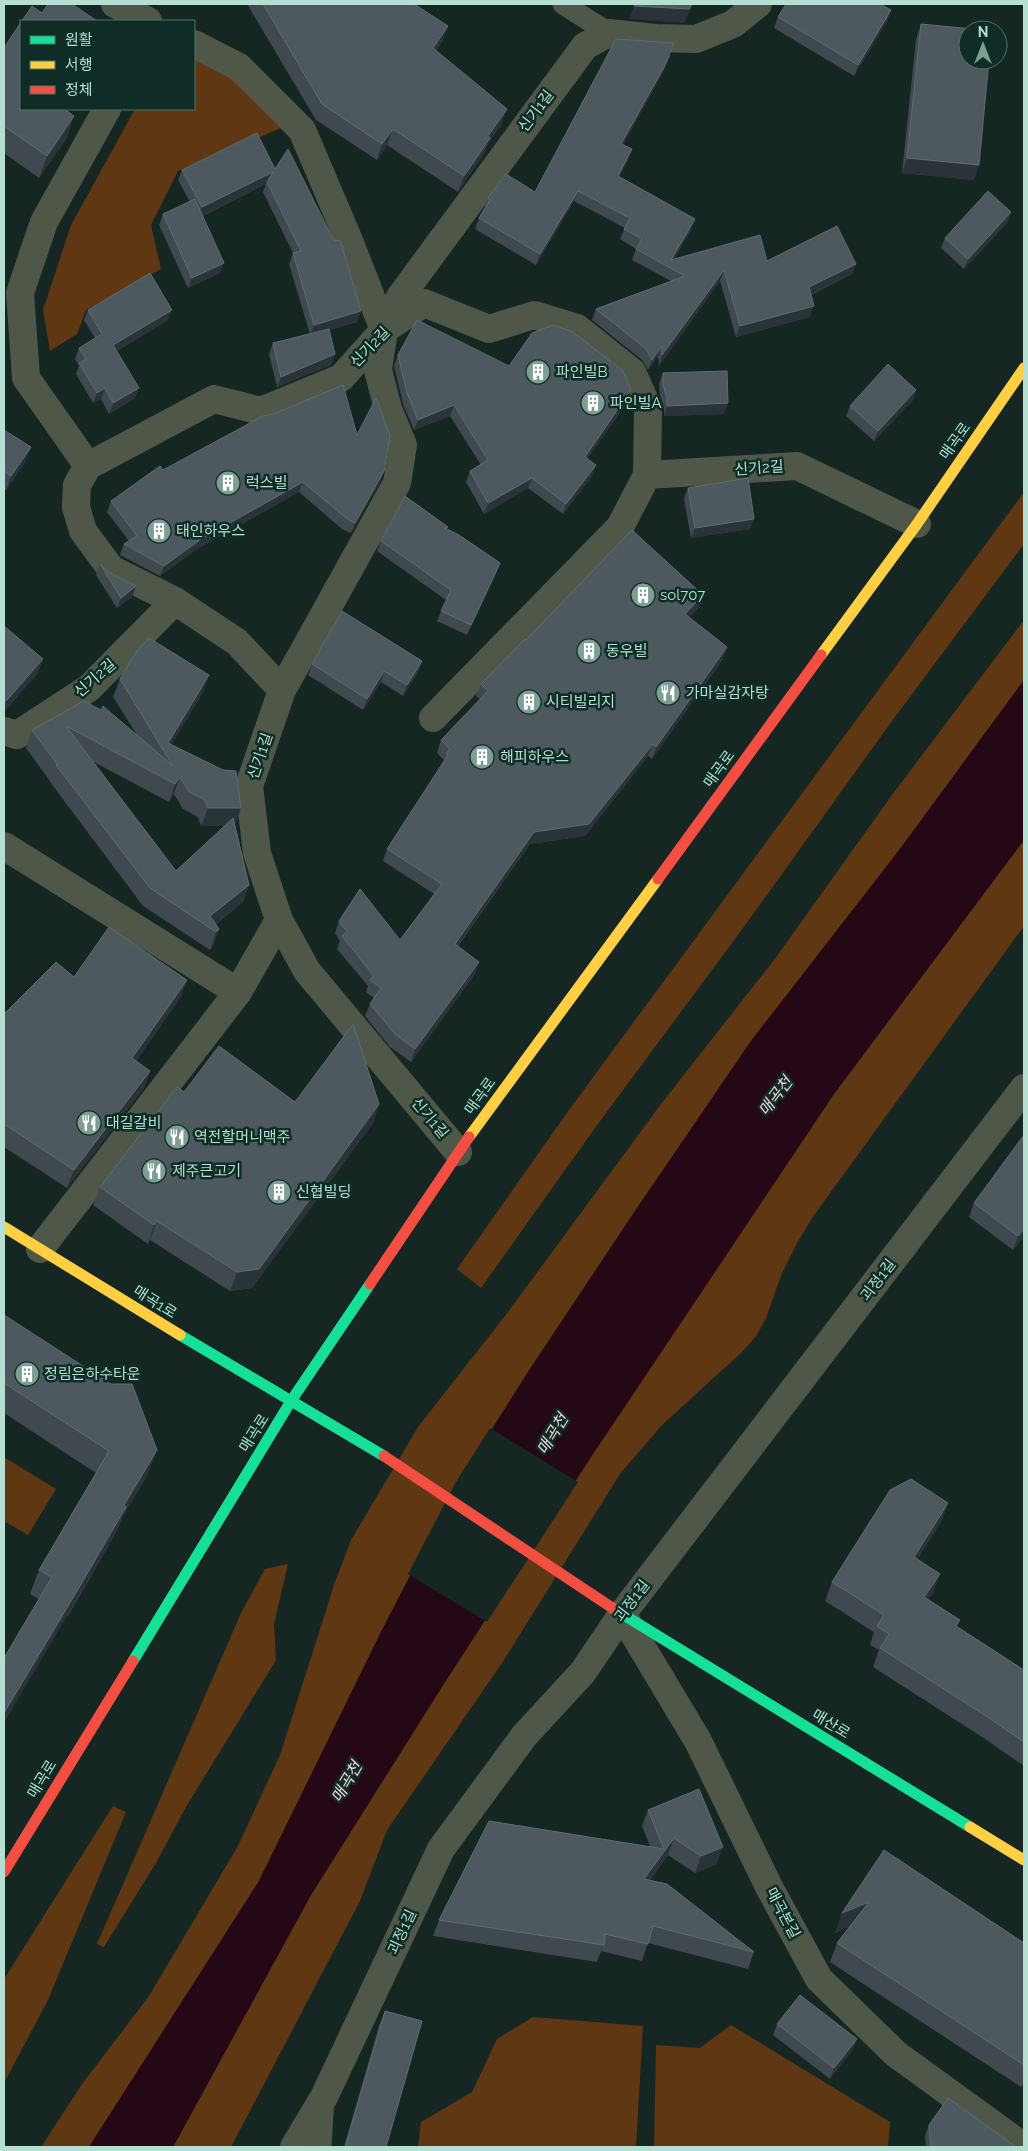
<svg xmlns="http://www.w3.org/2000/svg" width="1028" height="2151" viewBox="0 0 1028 2151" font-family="Raleway,'Noto Sans KR',sans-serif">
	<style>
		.green { fill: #603713 }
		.water { fill: #250815 }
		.pier { fill: #162622 }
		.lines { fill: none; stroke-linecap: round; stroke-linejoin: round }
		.lane { stroke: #4f5748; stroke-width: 21 }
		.street { stroke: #4f5748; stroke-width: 28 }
		.fast { stroke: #16e098; stroke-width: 11 }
		.slow { stroke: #ffcf43; stroke-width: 11 }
		.jam { stroke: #f24e42; stroke-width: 11 }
		.wall { fill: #414950; fill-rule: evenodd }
		.shaded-wall { fill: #2a3438 }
		.building { fill: #4d595e; stroke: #5d6e70 }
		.labels { text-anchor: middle; stroke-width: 5; stroke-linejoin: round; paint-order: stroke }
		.street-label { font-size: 15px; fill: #b4dfd2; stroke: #0f2d26 }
		.poi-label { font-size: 15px; fill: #b4dfd2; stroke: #0f2d26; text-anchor: start }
		.water-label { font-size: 16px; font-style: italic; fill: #f2d3de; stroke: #0f2d26 }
	</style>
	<rect width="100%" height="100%" fill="#162622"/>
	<!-- green -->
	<path class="green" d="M 194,57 L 228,67 L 281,128 L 178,171 L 151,225 L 161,269 L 86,310 L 77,334 L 50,351 L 43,310 L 71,225 L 135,109 L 194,109 Z
		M 1024,492 L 1024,544 L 892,721 L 746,924 L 595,1128 L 481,1288 L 457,1269 L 569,1110 Z
		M 1024,620 L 1024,680 L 900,849 L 751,1041 L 635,1211 L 528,1372 L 458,1483 L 380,1634 L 259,1881 L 89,2147 L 41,2147 L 82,2084 L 149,1996 L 238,1846 L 280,1755 L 335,1582 L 351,1540 L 418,1427 L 508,1312 L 661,1104 L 774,960 L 892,795 Z
		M 1024,840 L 1024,926 L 812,1218 L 796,1245 L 782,1273 L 766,1318 L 757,1335 L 742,1352 L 661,1426 L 620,1474 L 502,1663 L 387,1830 L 360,1901 L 231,2147 L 173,2147 L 311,1895 L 445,1682 L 591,1457 L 834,1094 Z
		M 4,1457 L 56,1489 L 28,1535 L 4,1521 Z
		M 288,1564 L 274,1624 L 276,1660 L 186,1807 L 156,1863 L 104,1947 L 97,1944 L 241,1613 L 265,1569 Z
		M 113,1806 L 126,1812 L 48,2000 L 4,2083 L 4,1979 Z
		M 533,2017 L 643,2026 L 636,2147 L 418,2147 L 421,2122 L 472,2092 L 497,2039 Z
		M 731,2025 L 890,2122 L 888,2147 L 654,2147 L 656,2045 L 700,2048 Z"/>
	<!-- water -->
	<path class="water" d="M 1024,680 L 1024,840 L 834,1094 L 591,1457 L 445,1682 L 311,1895 L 173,2147 L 89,2147 L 259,1881 L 380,1634 L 458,1483 L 528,1372 L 635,1211 L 751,1041 L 900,849 Z"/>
	<!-- pier -->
	<path class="pier" d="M 490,1428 L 578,1482 L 487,1622 L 408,1574 L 456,1482 Z"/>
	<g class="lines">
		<!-- lane -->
		<path class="lane" d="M 563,4 L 609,33
			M 321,2147 L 324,2097"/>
		<!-- street -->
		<path class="street" d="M 115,4 L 148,21
			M 194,44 L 239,67 L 302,130 L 350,243 L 384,330
			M 107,109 L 44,222 L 20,293 L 26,378 L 88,466 L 77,485 L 76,507 L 83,531 L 111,569 L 175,601 L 237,642 L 282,690
			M 88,466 L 214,399 L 261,411 L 341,378 L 384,330 L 424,303 L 489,329 L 534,315 L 577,328 L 632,372 L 648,408 L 647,475 L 620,527 L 433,718
			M 647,475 L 797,466 L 917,524
			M 4,731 L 17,735 L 89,688 L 175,601
			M 4,846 L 238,992
			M 458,1152 L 307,971 L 279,920 L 257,853 L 249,786 L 282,690 L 397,483 L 403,445 L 388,409 L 378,370 L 384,330 L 400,297 L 585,46 L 609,33 L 656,38 L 696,39 L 733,24 L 758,4
			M 40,1249 L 238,992 L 279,920
			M 622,1614 L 698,1741 L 769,1887 L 819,1979 L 896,2054 L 1024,2147
			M 294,2147 L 324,2097 L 441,1849 L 524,1736 L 583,1672 L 622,1614 L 1024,1088"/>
		<!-- fast -->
		<path class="fast" d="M 180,1335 L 384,1456
			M 614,1609 L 970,1827
			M 133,1661 L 291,1401 L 370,1284"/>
		<!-- slow -->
		<path class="slow" d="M 821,655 L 917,524 L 1024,368
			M 469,1137 L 658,879
			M 4,1227 L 180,1335
			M 970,1827 L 1024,1860"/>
		<!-- jam -->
		<path class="jam" d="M 658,879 L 821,655
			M 370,1284 L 469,1137
			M 384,1456 L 614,1609
			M 4,1872 L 133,1661"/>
	</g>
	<!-- wall -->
	<path class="wall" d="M 247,4 L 414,4 L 448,26 L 442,42 L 436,50 L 501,125 L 489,142 L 484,154 L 458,192 L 387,145 L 377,160 L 316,120 Z
		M 891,10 L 887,21 L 854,76 L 774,28 L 778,17 Z
		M 921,24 L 974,180 L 902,173 L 916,39 Z
		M 4,48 L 67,138 L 39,178 L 4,153 Z
		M 671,54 L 660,78 L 623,144 L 632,149 L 628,160 L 619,177 L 691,230 L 674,259 L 856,264 L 852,274 L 811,295 L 810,317 L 736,337 L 720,281 L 659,366 L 658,356 L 648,370 L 642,360 L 592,320 L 596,309 L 671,281 L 632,260 L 636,249 L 620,239 L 625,228 L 574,201 L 536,265 L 475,229 L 479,218 L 484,209 L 488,198 L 535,192 Z
		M 275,169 L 357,322 L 329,330 L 335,354 L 331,365 L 277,387 L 269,354 L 273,343 L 310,334 L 289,264 L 293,253 L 263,192 L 266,184 L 203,216 L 220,273 L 188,288 L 159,225 L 163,214 L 190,202 L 178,180 L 182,170 Z
		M 1011,212 L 1007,223 L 964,269 L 941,248 L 945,238 Z
		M 88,310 L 168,320 L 117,351 L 135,398 L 109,414 L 101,399 L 93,403 L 76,374 L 79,365 L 75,359 L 79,348 L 95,338 L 84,320 Z
		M 398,355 L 509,366 L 628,401 L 587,459 L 596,465 L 592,476 L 563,514 L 528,488 L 484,514 L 466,482 L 470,471 L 481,465 L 450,416 L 414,430 L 403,404 L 394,366 Z
		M 663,373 L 724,414 L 664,416 L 664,408 L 660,395 L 659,384 Z
		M 913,400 L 874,441 L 846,416 L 850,406 Z
		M 4,430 L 25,462 L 6,490 L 4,489 Z
		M 357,435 L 384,471 L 380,482 L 351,533 L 342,529 L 299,492 L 197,549 L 160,576 L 120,555 L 124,544 L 129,541 L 107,512 L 111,501 L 163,470 Z
		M 688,488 L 750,529 L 691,538 L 684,498 Z
		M 448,527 L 447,529 L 500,563 L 496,574 L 467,635 L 437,621 L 446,600 L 377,551 L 381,541 Z
		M 100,564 L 132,597 L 117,608 L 96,575 Z
		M 703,595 L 698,608 L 689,617 L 723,659 L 652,759 L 648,756 L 585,836 L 530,844 L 458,946 L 475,974 L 411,1062 L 390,1047 L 365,1016 L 370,1004 L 374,998 L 366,992 L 368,986 L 337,949 L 340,941 L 335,933 L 339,921 L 400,940 L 434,894 L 383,861 L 387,849 L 442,765 L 444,760 L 437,753 L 441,740 L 480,699 L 476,696 L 481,684 L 526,640 Z
		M 4,626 L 43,659 L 37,674 L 4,712 Z
		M 422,661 L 418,672 L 403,696 L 381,682 L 363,710 L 308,675 L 312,664 Z
		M 120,679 L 203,692 L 171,745 L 235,825 L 249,885 L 243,902 L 216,924 L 219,929 L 213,946 L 210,950 L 143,906 L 50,782 L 50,781 L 26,748 L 32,730 L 84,701 L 137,735 L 113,697 ZM 92,761 L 169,802 L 174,794 L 183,809 L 198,817 L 201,826 L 225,826 L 176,871 Z
		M 74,977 L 187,980 L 180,998 L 136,1061 L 150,1071 L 144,1088 L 67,1188 L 4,1147 L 4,1014 Z
		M 184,1092 L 295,1102 L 379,1104 L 373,1123 L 252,1288 L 230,1291 L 150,1240 L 148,1244 L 93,1205 L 100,1187 Z
		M 1024,1135 L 1024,1236 L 1013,1250 L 969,1217 L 974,1203 Z
		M 4,1315 L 148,1474 L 123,1516 L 117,1531 L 68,1616 L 30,1594 L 39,1570 L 96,1473 L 4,1413 Z
		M 948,1503 L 941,1522 L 917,1559 L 933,1593 L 928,1600 L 957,1627 L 1024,1670 L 1024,1766 L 979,1735 L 873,1667 L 879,1650 L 870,1645 L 874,1632 L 825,1601 L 832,1582 Z
		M 648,1810 L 717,1864 L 695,1873 L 668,1855 L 650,1880 L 754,1952 L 748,1969 L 648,1943 L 642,1961 L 601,1951 L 597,1962 L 433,1936 L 439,1920 L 650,1846 L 642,1826 Z
		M 842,1913 L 1024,1943 L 1024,2083 L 1021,2087 L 830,1962 L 837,1943 L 850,1926 L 835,1933 Z
		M 385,2011 L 386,2147 L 344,2147 L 379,2026 Z
		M 777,2024 L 853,2049 L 830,2079 L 773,2035 Z
		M 929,2125 L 1016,2147 L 926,2147 L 925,2136 Z"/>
	<!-- shaded-wall -->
	<path class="shaded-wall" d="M 693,4 L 684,23 L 629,19 L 634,6 Z
		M 891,10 L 887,21 L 854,76 L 858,65 Z
		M 448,26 L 442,42 L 427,64 L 433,48 Z
		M 674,43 L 660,78 L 618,154 L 621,144 Z
		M 507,109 L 501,125 L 489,142 L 484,154 L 458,192 L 464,176 L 488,136 Z
		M 74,116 L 67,138 L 39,178 L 47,156 Z
		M 393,129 L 387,145 L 377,160 L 382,144 Z
		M 632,149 L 628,160 L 614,186 L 618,176 Z
		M 907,158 L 979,165 L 974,180 L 902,173 Z
		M 273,172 L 266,184 L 198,218 L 202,207 Z
		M 578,191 L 574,201 L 536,265 L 540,254 Z
		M 1011,212 L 1007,223 L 964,269 L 968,259 Z
		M 695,219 L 691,230 L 669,267 L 671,260 Z
		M 224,263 L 220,273 L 188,288 L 192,278 Z
		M 856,264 L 852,274 L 805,297 L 809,287 Z
		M 724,270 L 720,281 L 659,366 L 662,355 Z
		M 814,306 L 810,317 L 736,337 L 740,326 Z
		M 172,310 L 168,320 L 109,356 L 113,345 Z
		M 361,311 L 357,322 L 310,335 L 314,325 Z
		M 662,346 L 658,356 L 648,370 L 652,360 Z
		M 335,354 L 331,365 L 277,387 L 281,377 Z
		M 105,388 L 101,399 L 93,403 L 97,393 Z
		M 139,388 L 135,398 L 109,414 L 113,403 Z
		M 631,390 L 628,401 L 581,468 L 585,457 Z
		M 916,390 L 913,400 L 874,441 L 878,431 Z
		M 728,403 L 724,414 L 664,416 L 667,406 Z
		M 454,405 L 450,416 L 414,430 L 418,420 Z
		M 31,447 L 25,462 L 6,490 L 11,476 Z
		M 596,465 L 592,476 L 563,514 L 566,504 Z
		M 384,471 L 380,482 L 351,533 L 355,523 Z
		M 532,478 L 528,488 L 484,514 L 488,503 Z
		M 303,482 L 299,492 L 197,549 L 160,576 L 164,566 L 201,539 Z
		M 754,519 L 750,529 L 691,538 L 695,528 Z
		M 500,563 L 496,574 L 467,635 L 471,625 Z
		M 136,586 L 132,597 L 117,608 L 121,598 Z
		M 703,595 L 698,608 L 681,627 L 685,614 Z
		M 727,647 L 723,659 L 652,759 L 656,747 Z
		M 43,659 L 37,674 L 4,712 L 4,707 L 6,701 Z
		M 422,661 L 418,672 L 403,696 L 407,685 Z
		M 384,671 L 381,682 L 363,710 L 367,699 Z
		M 209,675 L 203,692 L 166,754 L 168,743 Z
		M 653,744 L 648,756 L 585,836 L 530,844 L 450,956 L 455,944 L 534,832 Z
		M 180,777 L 174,794 L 169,802 L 175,784 Z
		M 208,808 L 241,808 L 235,826 L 201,826 Z
		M 249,885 L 243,902 L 210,928 L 210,916 Z
		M 219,929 L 213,946 L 210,950 L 216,932 Z
		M 479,962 L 475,974 L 411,1062 L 415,1049 Z
		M 187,980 L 180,998 L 126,1076 L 132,1058 Z
		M 150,1071 L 144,1088 L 67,1188 L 74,1170 Z
		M 379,1104 L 373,1123 L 252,1288 L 230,1291 L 237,1272 Z
		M 157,1221 L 150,1240 L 148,1244 L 154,1225 Z
		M 1024,1229 L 1024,1236 L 1013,1250 L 1018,1236 Z
		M 157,1450 L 148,1474 L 123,1516 L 117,1531 L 4,1723 L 4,1713 L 124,1505 Z
		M 948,1503 L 941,1522 L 907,1576 L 914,1557 Z
		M 940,1574 L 933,1593 L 917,1616 L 924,1597 Z
		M 674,1838 L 668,1855 L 638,1895 L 644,1879 Z
		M 723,1847 L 717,1864 L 695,1873 L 701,1856 Z
		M 869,1902 L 862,1921 L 835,1933 L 842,1913 Z
		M 857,2039 L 853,2049 L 830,2079 L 834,2068 Z"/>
	<!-- building -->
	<path class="building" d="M 48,4 L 72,4 L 97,21 L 22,21 L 32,6 L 42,13 Z
		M 263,4 L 414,4 L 448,26 L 433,48 L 507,109 L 488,136 L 490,138 L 464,176 L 393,129 L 382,144 L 322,104 Z
		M 635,4 L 692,4 L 689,9 L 634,6 Z
		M 786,4 L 880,4 L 891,10 L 858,65 L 778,17 Z
		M 21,22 L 21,109 L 64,109 L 74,116 L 47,156 L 4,126 L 4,48 Z
		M 921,24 L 983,30 L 968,30 L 968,60 L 989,60 L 979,165 L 907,158 Z
		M 616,39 L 674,43 L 664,67 L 621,144 L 632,149 L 618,176 L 695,219 L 671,260 L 760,235 L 767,261 L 837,226 L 856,264 L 809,287 L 814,306 L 740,326 L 724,270 L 662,355 L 662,346 L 652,360 L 646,349 L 596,309 L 685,276 L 636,249 L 642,239 L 624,229 L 630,218 L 578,191 L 540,254 L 479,218 L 490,200 L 488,198 L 506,174 L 535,192 Z
		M 257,133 L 275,169 L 288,149 L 334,241 L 340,240 L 361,311 L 314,325 L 293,253 L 301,251 L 267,182 L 273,172 L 202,207 L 182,170 Z
		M 988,191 L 1011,212 L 968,259 L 945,238 Z
		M 195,199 L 224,263 L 192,278 L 163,214 Z
		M 150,273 L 172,310 L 113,345 L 139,388 L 113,403 L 105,388 L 97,393 L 79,363 L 86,359 L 79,348 L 102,334 L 88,310 Z
		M 417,320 L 509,366 L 532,333 L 553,325 L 573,332 L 623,371 L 631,390 L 585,457 L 596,465 L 566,504 L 532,478 L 488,503 L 470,471 L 488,460 L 454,405 L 418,420 L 407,393 L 398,355 Z
		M 329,329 L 335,354 L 281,377 L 273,343 Z
		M 888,364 L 916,390 L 878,431 L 850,406 Z
		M 727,371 L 728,403 L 667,406 L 667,397 L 663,385 L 663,373 Z
		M 343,385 L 357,435 L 376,398 L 390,436 L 384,471 L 355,523 L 346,518 L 303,482 L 201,539 L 164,566 L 124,544 L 137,536 L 111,501 L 160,466 L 163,470 L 263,416 L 271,415 Z
		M 4,430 L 31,447 L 11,476 L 4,471 Z
		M 748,478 L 754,519 L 695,528 L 688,488 Z
		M 405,496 L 448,527 L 445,528 L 459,535 L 500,563 L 471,625 L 441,611 L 451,590 L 381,541 Z
		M 632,530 L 703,595 L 685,614 L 727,647 L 656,747 L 653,744 L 589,824 L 534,832 L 455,944 L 479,962 L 415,1049 L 395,1034 L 370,1004 L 381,988 L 370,980 L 374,976 L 342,936 L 347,932 L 339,921 L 360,889 L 400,940 L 442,884 L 387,849 L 448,755 L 446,753 L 450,749 L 441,740 L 488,691 L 481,684 L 525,639 L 526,640 Z
		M 100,564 L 108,572 L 136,586 L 121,598 Z
		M 342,611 L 422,661 L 407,685 L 384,671 L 367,699 L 312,664 Z
		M 4,626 L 43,659 L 6,701 L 4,699 Z
		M 149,638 L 209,675 L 168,743 L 223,770 L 236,771 L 241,808 L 208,808 L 204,799 L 189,792 L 180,777 L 175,784 L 66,726 L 176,871 L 233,818 L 249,885 L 210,916 L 219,929 L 216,932 L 150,888 L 56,765 L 57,764 L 32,730 L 84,701 L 101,710 L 103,706 L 173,766 L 120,679 L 137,651 Z
		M 109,927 L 187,980 L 132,1058 L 150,1071 L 74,1170 L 4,1124 L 4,1014 L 56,962 L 74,977 Z
		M 353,1024 L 379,1104 L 259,1269 L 237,1272 L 157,1221 L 154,1225 L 100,1187 L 177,1087 L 184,1092 L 219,1046 L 295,1102 Z
		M 1024,1135 L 1024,1229 L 1018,1236 L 974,1203 Z
		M 4,1315 L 111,1384 L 132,1384 L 157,1450 L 124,1505 L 126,1507 L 77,1591 L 4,1713 L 4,1658 L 52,1577 L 39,1570 L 109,1451 L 4,1383 Z
		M 911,1479 L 948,1503 L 914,1557 L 940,1574 L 924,1597 L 960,1620 L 956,1626 L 1024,1670 L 1024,1742 L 986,1716 L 880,1648 L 889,1634 L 877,1626 L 884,1615 L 832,1582 L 890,1490 Z
		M 699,1789 L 723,1847 L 701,1856 L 674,1838 L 644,1879 L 667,1884 L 754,1952 L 653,1926 L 648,1944 L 605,1934 L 604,1945 L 439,1920 L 489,1821 L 664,1849 L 648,1810 Z
		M 884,1850 L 1024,1943 L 1024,2065 L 837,1943 L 869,1902 L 842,1913 Z
		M 800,1995 L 857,2039 L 834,2068 L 777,2024 Z
		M 385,2011 L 422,2021 L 386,2147 L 345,2147 Z
		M 948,2098 L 1016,2147 L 931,2147 L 929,2125 Z"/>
	<!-- icons -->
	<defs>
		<symbol id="building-disc" viewBox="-11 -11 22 22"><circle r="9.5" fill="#7d9e94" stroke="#0f2d26"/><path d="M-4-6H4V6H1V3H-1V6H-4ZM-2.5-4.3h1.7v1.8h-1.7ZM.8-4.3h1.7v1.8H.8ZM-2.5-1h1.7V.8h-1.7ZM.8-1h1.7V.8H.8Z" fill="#fff"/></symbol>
		<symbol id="restaurant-disc" viewBox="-11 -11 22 22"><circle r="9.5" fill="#7d9e94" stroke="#0f2d26"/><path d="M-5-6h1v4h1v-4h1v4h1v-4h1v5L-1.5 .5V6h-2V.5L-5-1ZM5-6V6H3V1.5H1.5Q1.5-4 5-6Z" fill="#fff"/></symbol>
	</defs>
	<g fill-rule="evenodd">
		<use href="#building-disc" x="524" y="358" width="28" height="28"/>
		<use href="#building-disc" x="579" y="389" width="28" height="28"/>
		<use href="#building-disc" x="214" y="469" width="28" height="28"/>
		<use href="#building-disc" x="145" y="517" width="28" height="28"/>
		<use href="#building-disc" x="629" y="581" width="28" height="28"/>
		<use href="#building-disc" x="575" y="637" width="28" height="28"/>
		<use href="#restaurant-disc" x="654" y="679" width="28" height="28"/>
		<use href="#building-disc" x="515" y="688" width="28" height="28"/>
		<use href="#building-disc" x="468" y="743" width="28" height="28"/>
		<use href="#restaurant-disc" x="75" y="1109" width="28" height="28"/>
		<use href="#restaurant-disc" x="163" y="1123" width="28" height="28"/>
		<use href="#restaurant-disc" x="140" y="1157" width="28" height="28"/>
		<use href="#building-disc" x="265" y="1178" width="28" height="28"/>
		<use href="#building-disc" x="13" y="1360" width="28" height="28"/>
	</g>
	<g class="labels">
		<!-- street labels -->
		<g class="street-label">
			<text transform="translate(536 111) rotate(-53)" y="5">신기1길</text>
			<text transform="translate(370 347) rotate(-46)" y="5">신기2길</text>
			<text transform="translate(955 441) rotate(-55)" y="5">매곡로</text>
			<text transform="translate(759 468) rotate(-4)" y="5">신기2길</text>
			<text transform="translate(95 678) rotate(-41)" y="5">신기2길</text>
			<text transform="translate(260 756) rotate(-71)" y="5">신기1길</text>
			<text transform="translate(719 769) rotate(-54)" y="5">매곡로</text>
			<text transform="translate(480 1096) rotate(-54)" y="5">매곡로</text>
			<text transform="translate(430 1118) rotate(50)" y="5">신기1길</text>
			<text transform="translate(878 1280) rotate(-53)" y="5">괴정1길</text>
			<text transform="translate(155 1302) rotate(32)" y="5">매곡1로</text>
			<text transform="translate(254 1433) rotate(-58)" y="5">매곡로</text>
			<text transform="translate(632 1601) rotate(-53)" y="5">괴정1길</text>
			<text transform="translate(831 1724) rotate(31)" y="5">매산로</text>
			<text transform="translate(42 1779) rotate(-59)" y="5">매곡로</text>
			<text transform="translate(783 1913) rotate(62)" y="5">매곡본길</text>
			<text transform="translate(402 1932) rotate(-65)" y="5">괴정1길</text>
		</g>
		<!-- poi labels -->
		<g class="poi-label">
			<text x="556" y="377">파인빌B</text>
			<text x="610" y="408">파인빌A</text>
			<text x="246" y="488">럭스빌</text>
			<text x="176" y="536">태인하우스</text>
			<text x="660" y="600">sol707</text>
			<text x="606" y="656">동우빌</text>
			<text x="686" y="698">가마실감자탕</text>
			<text x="546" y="707">시티빌리지</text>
			<text x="500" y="762">해피하우스</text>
			<text x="106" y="1128">대길갈비</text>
			<text x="194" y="1142">역전할머니맥주</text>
			<text x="172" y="1176">제주큰고기</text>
			<text x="296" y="1197">신협빌딩</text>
			<text x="44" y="1379">정림은하수타운</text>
		</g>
		<!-- water labels -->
		<g class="water-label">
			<text transform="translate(775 1096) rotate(-53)" y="6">매곡천</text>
			<text transform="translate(552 1434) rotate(-59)" y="6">매곡천</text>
			<text transform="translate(346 1782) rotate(-60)" y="6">매곡천</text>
		</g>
	</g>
	<!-- border -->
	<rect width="1028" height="2151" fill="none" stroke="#b4dfd2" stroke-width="10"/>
	<!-- legend -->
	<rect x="20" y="20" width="175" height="90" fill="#0f2d26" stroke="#51746b"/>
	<rect x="30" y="36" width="25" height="8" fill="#16e098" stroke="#51746b"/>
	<text x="65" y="45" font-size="15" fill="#b4dfd2">원활</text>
	<rect x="30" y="61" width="25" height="8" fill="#ffcf43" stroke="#51746b"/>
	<text x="65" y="70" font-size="15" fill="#b4dfd2">서행</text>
	<rect x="30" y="86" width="25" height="8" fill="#f24e42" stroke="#51746b"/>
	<text x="65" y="95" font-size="15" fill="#b4dfd2">정체</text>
	<!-- north arrow -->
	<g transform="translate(983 45)"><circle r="24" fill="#0f2d26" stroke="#51746b"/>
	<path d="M0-4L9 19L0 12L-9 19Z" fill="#7d9e94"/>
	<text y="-8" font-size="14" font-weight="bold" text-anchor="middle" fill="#b4dfd2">N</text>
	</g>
</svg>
